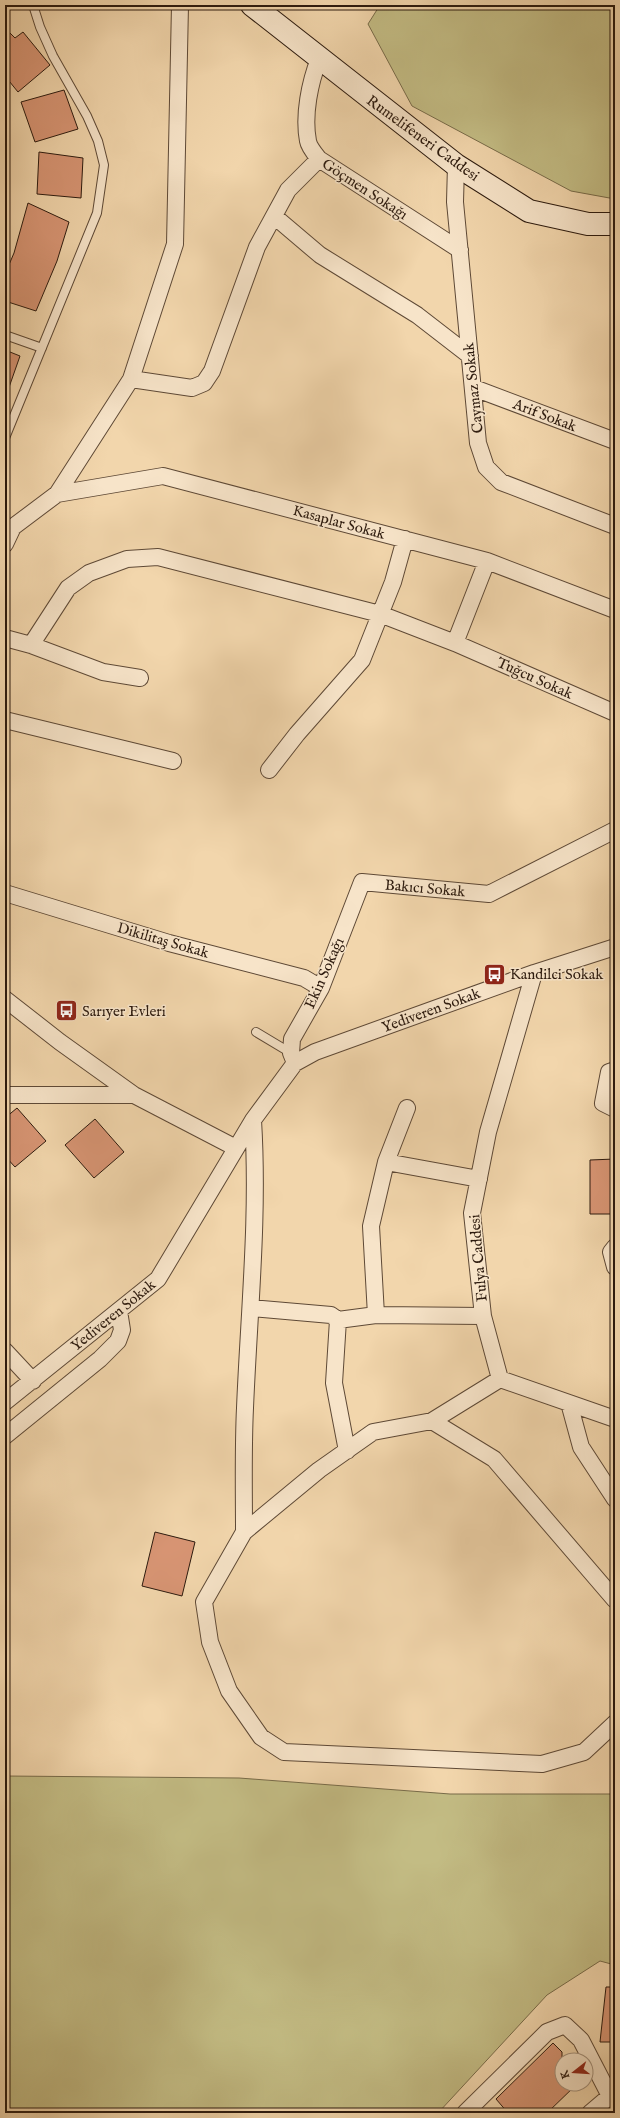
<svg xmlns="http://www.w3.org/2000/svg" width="620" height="2118" viewBox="0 0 620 2118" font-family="'IM FELL English',serif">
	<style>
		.green { fill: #c3bc84; stroke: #786b49 }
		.building { fill: #d89574; stroke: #2c1a0e }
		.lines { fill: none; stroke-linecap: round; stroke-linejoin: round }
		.lane-casing { stroke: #5e4936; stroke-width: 10 }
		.street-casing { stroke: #5e4936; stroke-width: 18 }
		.secondary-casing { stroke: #2c1a0e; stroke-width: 24 }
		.lane { stroke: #f7e4c9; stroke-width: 8 }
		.street { stroke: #f7e4c9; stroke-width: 16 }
		.secondary { stroke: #f7e4c9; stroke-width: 22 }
		.labels { text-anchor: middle; stroke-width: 3; stroke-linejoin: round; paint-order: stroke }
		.street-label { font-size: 15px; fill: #2c1a0e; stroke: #f7e4c9 }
		.poi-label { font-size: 15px; fill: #2c1a0e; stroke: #f7e4c9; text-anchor: start }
	</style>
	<rect width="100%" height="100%" fill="#f2d6ac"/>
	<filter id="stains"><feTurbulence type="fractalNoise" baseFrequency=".005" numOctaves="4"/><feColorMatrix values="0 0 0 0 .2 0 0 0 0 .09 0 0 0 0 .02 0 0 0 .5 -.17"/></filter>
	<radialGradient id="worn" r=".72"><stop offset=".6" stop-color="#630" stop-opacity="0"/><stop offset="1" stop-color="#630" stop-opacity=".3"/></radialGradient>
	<!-- green -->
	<path class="green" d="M 380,5 L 615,5 L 615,199 L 571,191 L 412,106 L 368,24 Z
		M 5,1776 L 239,1778 L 450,1794 L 615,1794 L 615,1965 L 600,1961 L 547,1995 L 438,2113 L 5,2113 Z"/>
	<!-- building -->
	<path class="building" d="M 5,28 L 15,38 L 23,32 L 50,65 L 18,92 L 5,76 Z
		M 64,90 L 78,129 L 35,142 L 21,102 Z
		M 39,152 L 83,158 L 81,198 L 37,194 Z
		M 28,203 L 69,222 L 57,261 L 36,311 L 5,301 L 5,274 L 14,253 Z
		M 5,350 L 20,356 L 7,393 L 5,392 Z
		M 17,1108 L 46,1141 L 15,1167 L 5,1156 L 5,1118 Z
		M 95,1119 L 124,1152 L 94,1178 L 65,1145 Z
		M 615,1159 L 615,1214 L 590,1214 L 590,1160 Z
		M 155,1532 L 195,1542 L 182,1596 L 142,1586 Z
		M 606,1987 L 615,1987 L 615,2042 L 600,2042 Z
		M 553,2043 L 562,2052 L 562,2084 L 577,2084 L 547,2113 L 508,2113 L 496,2099 Z"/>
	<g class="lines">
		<defs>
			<path id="lane" d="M 5,335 L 42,348
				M 5,438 L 97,213 L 104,165 L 98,141 L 87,116 L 53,56 L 40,27 L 33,5
				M 256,1032 L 291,1053"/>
			<path id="street" d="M 319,59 C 310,82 303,115 308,141 C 309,147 315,154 319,159 L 460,250
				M 456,165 L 455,202 L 478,443 L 486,467 L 501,482 L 615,526
				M 274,216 L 320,255 L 417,315 L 470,356
				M 131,379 L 192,388 L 204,383 L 212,371 L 257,247 L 288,190 L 319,159
				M 474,388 L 615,441
				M 57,494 L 163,476 L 487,561 L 615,610
				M 5,544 L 13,527 L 57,494 L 131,379 L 175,244 L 180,5
				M 5,638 L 31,645 L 103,672 L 140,678
				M 455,643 L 487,561
				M 31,645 L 68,588 L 89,573 L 127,559 L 158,557 L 380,614 L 455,643 L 615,713
				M 5,720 L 173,761
				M 269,770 L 297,734 L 362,660 L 393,582 L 405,539
				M 5,893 L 169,943 L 304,978 L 321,988
				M 534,973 L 488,1132 L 472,1213 L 483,1316 L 500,1379 L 615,1419
				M 5,999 L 60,1042 L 134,1095 L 236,1148
				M 295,1063 L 291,1053 L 292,1039 L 321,988 L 362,882 L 489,894 L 615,830
				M 615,1070 L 609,1072 L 603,1103 L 615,1109
				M 5,1095 L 134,1095
				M 253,1120 C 259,1216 249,1311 245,1408 C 243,1449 244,1491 244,1532 L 319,1470 L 373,1432 L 432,1421 L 500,1379
				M 386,1162 L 479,1179
				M 615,1247 L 611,1252 L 615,1267
				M 251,1308 L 331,1315 L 338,1320 L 334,1383 L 347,1451
				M 376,1315 L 483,1316
				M 338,1320 L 376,1315 L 371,1226 L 386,1162 L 407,1108
				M 5,1351 L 33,1381
				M 5,1402 L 158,1279 L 253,1120 L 295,1063 L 315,1052 L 534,973 L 615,947
				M 569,1403 L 581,1447 L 615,1499
				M 432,1421 L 494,1459 L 615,1600
				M 5,1436 L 100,1359 L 118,1341 L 122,1330 L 119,1311
				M 244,1532 L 204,1602 L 210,1642 L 229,1691 L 261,1737 L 284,1752 L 542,1764 L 584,1752 L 615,1723
				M 465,2113 L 547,2032 L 565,2025 L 581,2040 L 610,2096
				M 590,2113 L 610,2096 L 615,2095"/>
			<path id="secondary" d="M 252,5 L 456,165 L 529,211 L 588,224 L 615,224"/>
		</defs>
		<!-- lane casing -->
		<use href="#lane" class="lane-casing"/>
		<!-- street casing -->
		<use href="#street" class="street-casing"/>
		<!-- secondary casing -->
		<use href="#secondary" class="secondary-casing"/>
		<!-- lane -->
		<use href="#lane" class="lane"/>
		<!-- street -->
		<use href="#street" class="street"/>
		<!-- secondary -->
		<use href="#secondary" class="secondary"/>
	</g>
	<!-- icons -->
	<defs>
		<symbol id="bus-square" viewBox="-11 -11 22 22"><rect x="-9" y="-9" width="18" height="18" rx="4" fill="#8f2418" stroke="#f7e4c9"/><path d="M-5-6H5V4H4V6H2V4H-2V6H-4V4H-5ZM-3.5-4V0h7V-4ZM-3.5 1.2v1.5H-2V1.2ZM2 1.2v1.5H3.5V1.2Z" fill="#fff"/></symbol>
	</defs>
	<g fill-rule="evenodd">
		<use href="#bus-square" x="482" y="962" width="25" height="25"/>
		<use href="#bus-square" x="54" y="998" width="25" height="25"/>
	</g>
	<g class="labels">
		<!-- street labels -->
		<g class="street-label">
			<text transform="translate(423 138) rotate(36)" y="5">Rumelifeneri Caddesi</text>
			<text transform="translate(365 189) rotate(33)" y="5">Göçmen Sokağı</text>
			<text transform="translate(473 388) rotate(-96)" y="5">Caymaz Sokak</text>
			<text transform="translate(545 415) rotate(21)" y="5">Arif Sokak</text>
			<text transform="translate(339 522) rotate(15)" y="5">Kasaplar Sokak</text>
			<text transform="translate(535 678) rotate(24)" y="5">Tuğcu Sokak</text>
			<text transform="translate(425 888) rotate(5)" y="5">Bakıcı Sokak</text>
			<text transform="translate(163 940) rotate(16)" y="5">Dikilitaş Sokak</text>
			<text transform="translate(324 973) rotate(-66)" y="5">Ekin Sokağı</text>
			<text transform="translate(431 1010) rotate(-20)" y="5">Yediveren Sokak</text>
			<text transform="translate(478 1258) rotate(-95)" y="5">Fulya Caddesi</text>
			<text transform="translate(113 1315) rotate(-39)" y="5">Yediveren Sokak</text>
		</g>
		<!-- poi labels -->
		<g class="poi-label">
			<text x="510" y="979">Kandilci Sokak</text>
			<text x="82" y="1016">Sarıyer Evleri</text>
		</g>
	</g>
	<!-- margin -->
	<rect width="620" height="2118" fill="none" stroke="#f2d6ac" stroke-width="20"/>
	<rect x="6" y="6" width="608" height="2106" fill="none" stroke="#2c1a0e" stroke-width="2"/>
	<rect x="10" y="10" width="600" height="2098" fill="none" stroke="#2c1a0e"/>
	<!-- north arrow -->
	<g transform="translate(574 2072) rotate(253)"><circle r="19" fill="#f7e4c9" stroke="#a6937e"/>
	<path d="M0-3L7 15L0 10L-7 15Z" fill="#8f2418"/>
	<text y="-6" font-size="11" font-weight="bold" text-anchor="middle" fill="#2c1a0e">K</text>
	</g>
	<rect width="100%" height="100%" filter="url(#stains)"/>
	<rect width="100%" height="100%" fill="url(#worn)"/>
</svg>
